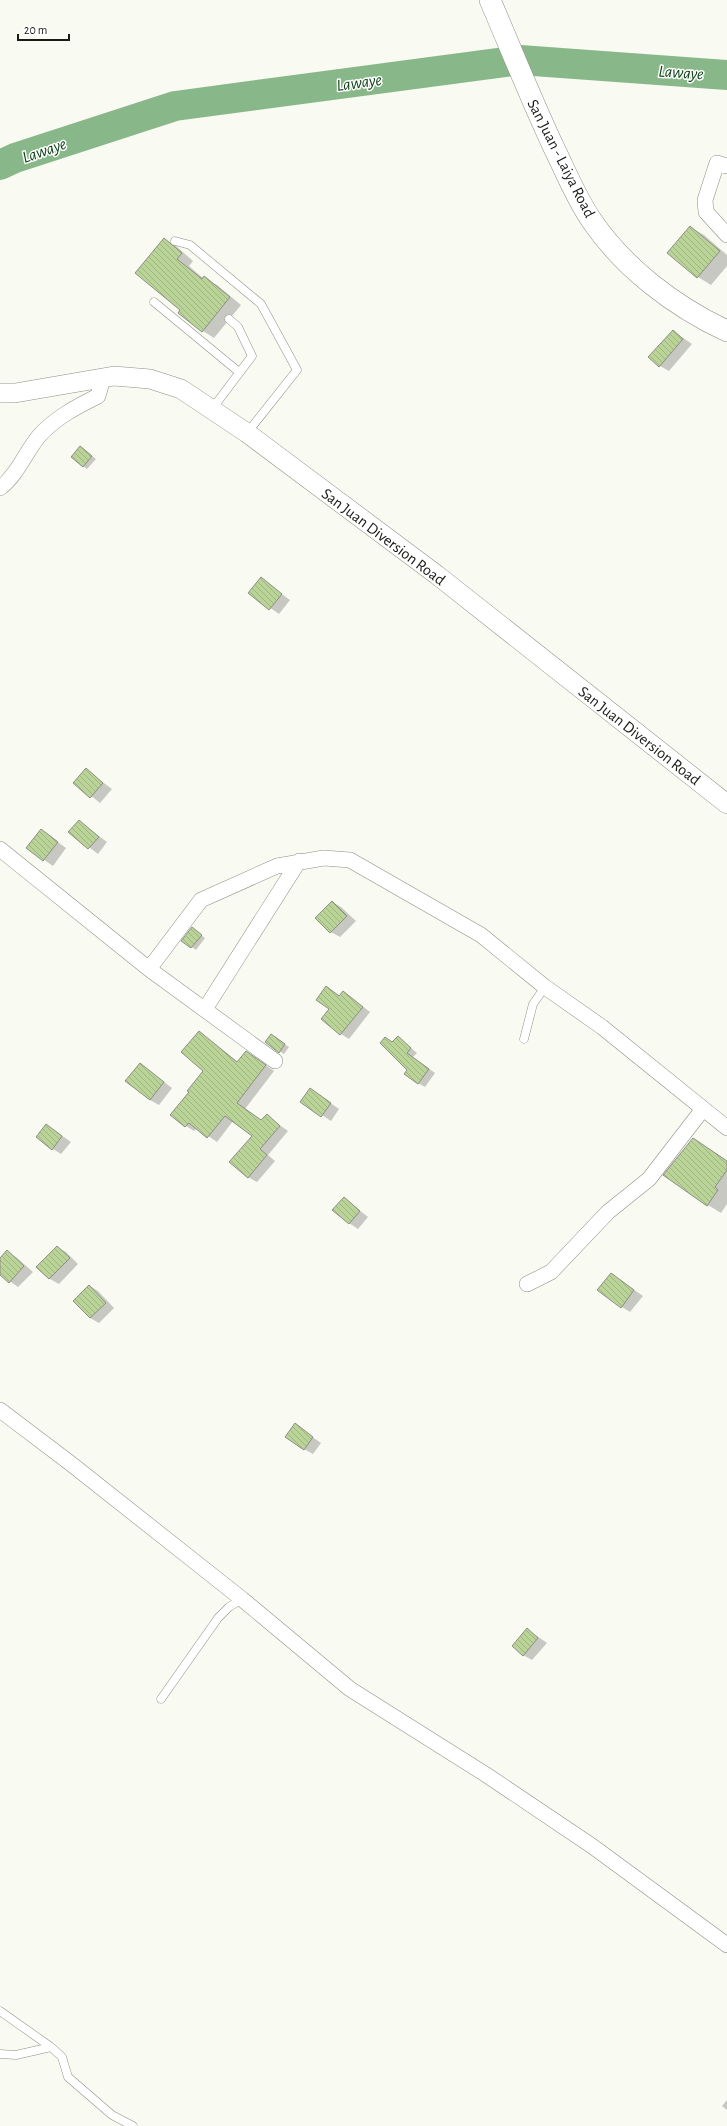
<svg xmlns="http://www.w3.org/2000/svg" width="727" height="2126" viewBox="0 0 727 2126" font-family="'Alegreya Sans',sans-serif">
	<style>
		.shadow { fill: #0003 }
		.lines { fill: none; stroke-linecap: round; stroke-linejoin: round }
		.river { stroke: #88b889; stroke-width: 30 }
		.building { fill: url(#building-back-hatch); stroke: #8c8f89 }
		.service-casing { stroke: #8e8e87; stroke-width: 9 }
		.minor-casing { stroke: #8e8e87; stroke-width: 16 }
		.tertiary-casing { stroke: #8e8e87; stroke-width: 20 }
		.secondary-casing { stroke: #8e8e87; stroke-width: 22 }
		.service { stroke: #fff; stroke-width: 8 }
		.minor { stroke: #fff; stroke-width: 15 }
		.tertiary { stroke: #fff; stroke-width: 19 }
		.secondary { stroke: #fff; stroke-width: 21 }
		.labels { text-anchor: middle; stroke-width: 3; stroke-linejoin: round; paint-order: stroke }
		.street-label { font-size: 16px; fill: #1a1a17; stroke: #fff }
		.water-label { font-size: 17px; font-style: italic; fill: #0a3f12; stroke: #fff }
	</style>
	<defs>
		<pattern id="building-back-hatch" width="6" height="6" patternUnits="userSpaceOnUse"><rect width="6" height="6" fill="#bad397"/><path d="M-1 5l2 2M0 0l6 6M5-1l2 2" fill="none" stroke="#9fb581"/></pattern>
	</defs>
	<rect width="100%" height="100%" fill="#f9faf2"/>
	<!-- shadow -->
	<path class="shadow" d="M 690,227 L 704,235 L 727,255 L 727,266 L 711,285 L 698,277 Z
		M 164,239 L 176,246 L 193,261 L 189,266 L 204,279 L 217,285 L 241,305 L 214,338 L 203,331 L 181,310 Z
		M 673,331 L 692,344 L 669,371 L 660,366 Z
		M 81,447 L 96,459 L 87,469 L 83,466 Z
		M 261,579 L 290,600 L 279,614 L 249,593 Z
		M 86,770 L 112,789 L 100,803 L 75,783 Z
		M 79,821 L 107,842 L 98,854 L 69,832 Z
		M 41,830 L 66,848 L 53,866 L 27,848 Z
		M 332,902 L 341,907 L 356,921 L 340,937 L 331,932 Z
		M 196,931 L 205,938 L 196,950 L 183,941 Z
		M 334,992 L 340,996 L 344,992 L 370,1012 L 349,1039 L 341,1034 L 330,1008 Z
		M 199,1032 L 238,1062 L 255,1057 L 274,1071 L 245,1109 L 262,1121 L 267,1116 L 288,1131 L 268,1155 L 275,1161 L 257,1182 L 248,1177 L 254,1135 L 233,1121 L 217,1142 L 197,1128 L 194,1131 L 186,1126 L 171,1115 L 190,1092 L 204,1070 Z
		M 398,1037 L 417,1053 L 413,1057 L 435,1073 L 425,1087 L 418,1083 L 386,1038 L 393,1042 Z
		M 275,1038 L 289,1047 L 284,1054 L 266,1042 Z
		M 140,1064 L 172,1088 L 159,1105 L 150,1100 Z
		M 319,1095 L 339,1109 L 331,1121 L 302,1102 Z
		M 47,1125 L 71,1142 L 61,1154 L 53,1149 Z
		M 694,1139 L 727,1161 L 727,1204 L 721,1213 L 708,1205 Z
		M 344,1198 L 368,1217 L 358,1229 L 349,1223 Z
		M 57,1247 L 66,1252 L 78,1264 L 59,1284 L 50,1279 L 38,1267 Z
		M 7,1252 L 16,1257 L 33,1272 L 18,1287 L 0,1274 L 0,1259 Z
		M 611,1274 L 643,1296 L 630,1312 L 622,1307 Z
		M 90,1286 L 98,1291 L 114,1308 L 99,1323 L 90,1318 Z
		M 295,1425 L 321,1443 L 313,1454 L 304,1449 Z
		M 527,1629 L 547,1643 L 532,1660 L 523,1655 Z
		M 727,2100 L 727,2110 L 722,2106 Z"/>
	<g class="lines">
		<!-- river -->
		<path class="river" d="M 0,165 L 15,158 L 175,106 L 520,60 L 727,75"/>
	</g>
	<!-- building -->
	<path class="building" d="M 690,226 L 720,251 L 697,278 L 667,253 Z
		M 164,238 L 182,253 L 177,259 L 202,279 L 204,276 L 230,297 L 202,332 L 178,313 L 180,310 L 135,273 Z
		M 673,330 L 683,339 L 659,367 L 648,357 Z
		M 80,446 L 92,456 L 83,467 L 71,457 Z
		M 261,577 L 282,594 L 269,610 L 248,593 Z
		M 86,768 L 103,783 L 90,798 L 73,783 Z
		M 79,820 L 99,837 L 88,849 L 68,832 Z
		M 41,829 L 58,842 L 43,861 L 26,848 Z
		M 332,901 L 347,916 L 330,933 L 315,918 Z
		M 192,927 L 202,935 L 191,948 L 181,941 Z
		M 326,986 L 339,996 L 343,991 L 363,1007 L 340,1035 L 321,1019 L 329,1009 L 316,1000 Z
		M 199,1031 L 237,1062 L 246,1051 L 266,1065 L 237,1103 L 261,1120 L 267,1114 L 280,1126 L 260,1149 L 267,1155 L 248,1178 L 229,1162 L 252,1136 L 225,1116 L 207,1138 L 189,1123 L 185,1127 L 170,1115 L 189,1092 L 187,1091 L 203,1071 L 181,1052 Z
		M 271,1034 L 285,1044 L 279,1053 L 265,1042 Z
		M 398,1036 L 411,1048 L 407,1053 L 429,1069 L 418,1084 L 404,1074 L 407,1070 L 380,1043 L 385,1037 L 392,1042 Z
		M 140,1063 L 164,1082 L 150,1100 L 125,1081 Z
		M 310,1088 L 331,1103 L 321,1117 L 300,1102 Z
		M 46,1124 L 62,1136 L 52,1150 L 36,1137 Z
		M 693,1138 L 727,1161 L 727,1170 L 715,1187 L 718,1190 L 707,1206 L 663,1175 Z
		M 344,1197 L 360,1211 L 349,1224 L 332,1210 Z
		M 57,1246 L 70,1258 L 49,1279 L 36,1267 Z
		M 7,1250 L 24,1266 L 9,1283 L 0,1275 L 0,1258 Z
		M 611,1273 L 634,1290 L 621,1308 L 597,1290 Z
		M 89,1285 L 106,1303 L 90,1318 L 73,1301 Z
		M 295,1423 L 313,1437 L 304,1450 L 285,1437 Z
		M 527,1628 L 538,1638 L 523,1656 L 512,1646 Z"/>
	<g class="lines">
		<defs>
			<path id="service" d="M 175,241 L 190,245 L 261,304 L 297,370 L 247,433
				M 154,302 L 239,372
				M 212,409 L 252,356 L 238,327 L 229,319
				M 524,1039 L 533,1004 L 545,987
				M 161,1699 L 218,1618 L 229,1607 L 242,1599
				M 0,2011 L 51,2047 L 62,2057 L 68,2077 L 112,2115 L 133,2126
				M 0,2054 L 16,2055 L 51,2047"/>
			<path id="minor" d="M 727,166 L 717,163 L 705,200 L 706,212 L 727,235
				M 0,488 C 18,474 25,453 39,436 C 55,418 76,407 98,396 L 103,378
				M 0,849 L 149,969 L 275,1061
				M 149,969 L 201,900 L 277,866 L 324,858 L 350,860 L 481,935 L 545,987 L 602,1027 L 727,1128
				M 205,1009 L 299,861
				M 527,1284 L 551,1272 L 608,1212 L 649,1179 L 703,1109
				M 0,1410 L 70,1463 L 242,1599 L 350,1689 L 485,1774 L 592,1846 L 727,1945"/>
			<path id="tertiary" d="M 0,393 L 15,393 L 114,376 L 150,379 L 181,389 L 247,433 L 437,575 L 727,804"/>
			<path id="secondary" d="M 490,0 C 511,49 531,99 554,148 C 566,172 576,198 592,221 C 624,268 675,307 727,331"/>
		</defs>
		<!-- service casing -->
		<use href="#service" class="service-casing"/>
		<!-- minor casing -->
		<use href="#minor" class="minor-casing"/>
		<!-- tertiary casing -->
		<use href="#tertiary" class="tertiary-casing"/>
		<!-- secondary casing -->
		<use href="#secondary" class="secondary-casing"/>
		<!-- service -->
		<use href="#service" class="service"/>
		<!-- minor -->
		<use href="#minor" class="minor"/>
		<!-- tertiary -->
		<use href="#tertiary" class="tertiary"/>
		<!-- secondary -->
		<use href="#secondary" class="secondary"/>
	</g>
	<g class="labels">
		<!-- street labels -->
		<g class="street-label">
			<text transform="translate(562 158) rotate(63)" y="6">San Juan - Laiya Road</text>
			<text transform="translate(384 536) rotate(37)" y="6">San Juan Diversion Road</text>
			<text transform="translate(640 735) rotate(38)" y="6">San Juan Diversion Road</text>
		</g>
		<!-- water labels -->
		<g class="water-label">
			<text transform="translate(681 72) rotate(4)" y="6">Lawaye</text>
			<text transform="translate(359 82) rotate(-8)" y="6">Lawaye</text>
			<text transform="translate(44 150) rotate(-19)" y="6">Lawaye</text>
		</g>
	</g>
	<!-- scale -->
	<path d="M18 34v6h51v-6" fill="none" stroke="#1a1a17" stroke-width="2"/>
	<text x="24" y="34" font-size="12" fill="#1a1a17" stroke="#ffffff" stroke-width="3" paint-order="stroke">20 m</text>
</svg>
